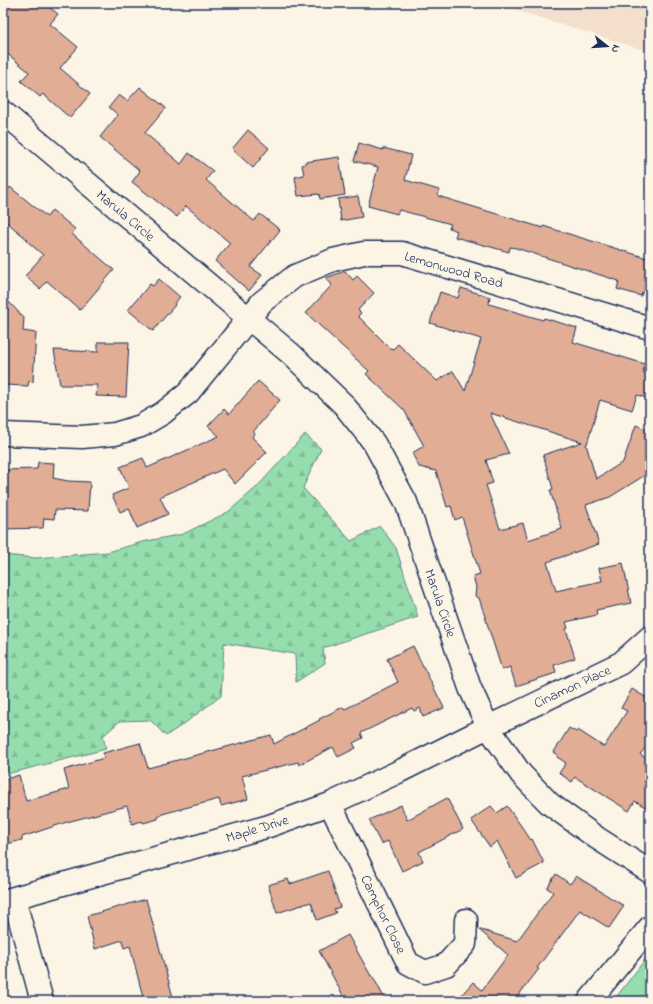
<svg xmlns="http://www.w3.org/2000/svg" width="653" height="1004" viewBox="0 0 653 1004" font-family="'Indie Flower',sans-serif">
	<style>
		.built { fill: #f4dfcd }
		.green { fill: #95ddac; stroke: #588685 }
		.forest { fill: url(#forest-firs); stroke: #588685 }
		.building { fill: #e1ad95; stroke: #1b2f5e; fill-rule: evenodd }
		.lines { fill: none; stroke-linecap: round; stroke-linejoin: round }
		.minor-casing { stroke: #1b2f5e; stroke-width: 25 }
		.minor { stroke: #fcf5e5; stroke-width: 22 }
		.labels { text-anchor: middle; stroke-width: 4; stroke-linejoin: round; paint-order: stroke }
		.street-label { font-size: 14px; fill: #1b2f5e; stroke: #fcf5e5 }
	</style>
	<defs>
		<pattern id="forest-firs" width="22" height="20" patternUnits="userSpaceOnUse"><rect width="22" height="20" fill="#95ddac"/><path d="M5 1l3.5 6h-7zM16 11l3.5 6h-7z" fill="#80be96"/></pattern>
	</defs>
	<rect width="100%" height="100%" fill="#fcf5e5"/>
	<filter id="ink" filterUnits="userSpaceOnUse"><feTurbulence type="fractalNoise" baseFrequency=".025" numOctaves="2"/><feDisplacementMap in="SourceGraphic" scale="8" xChannelSelector="R" yChannelSelector="G"/><feConvolveMatrix kernelMatrix="1 2 1 2 8 2 1 2 1" color-interpolation-filters="sRGB"/></filter>
	<g filter="url(#ink)">
		<!-- built -->
		<path class="built" d="M 493,3 L 650,3 L 650,52 Z"/>
		<!-- green -->
		<path class="green" d="M 650,953 L 650,1001 L 613,1001 L 614,1000 Z"/>
		<!-- forest -->
		<path class="forest" d="M 305,434 L 321,449 L 303,488 L 351,541 L 380,526 L 396,548 L 418,617 L 323,648 L 325,663 L 296,682 L 295,654 L 224,643 L 221,696 L 185,723 L 166,736 L 150,720 L 120,721 L 103,736 L 106,749 L 3,775 L 3,555 L 36,558 L 108,552 L 142,542 L 183,534 L 228,512 L 257,487 Z"/>
		<!-- building -->
		<path class="building" d="M 3,3 L 44,3 L 58,14 L 50,24 L 78,47 L 60,68 L 90,94 L 70,118 L 43,94 L 40,97 L 21,81 L 29,72 L 3,50 Z
			M 140,87 L 166,108 L 145,133 L 181,164 L 189,153 L 213,171 L 206,180 L 254,221 L 260,214 L 280,230 L 250,267 L 262,275 L 249,291 L 215,261 L 230,243 L 186,206 L 177,217 L 132,182 L 140,171 L 100,137 L 118,115 L 109,107 L 119,95 L 127,101 Z
			M 248,130 L 269,148 L 253,168 L 232,149 Z
			M 359,143 L 383,150 L 383,148 L 411,155 L 405,180 L 439,190 L 438,196 L 543,228 L 543,226 L 650,259 L 650,282 L 646,293 L 642,292 L 641,296 L 617,289 L 619,281 L 516,248 L 510,247 L 509,252 L 455,237 L 457,231 L 449,228 L 451,224 L 399,210 L 397,214 L 368,206 L 378,167 L 354,161 Z
			M 339,157 L 345,195 L 320,199 L 319,194 L 298,196 L 295,177 L 304,175 L 302,165 L 305,164 L 305,162 Z
			M 10,187 L 47,217 L 52,210 L 75,229 L 72,234 L 114,270 L 80,310 L 47,281 L 40,289 L 25,276 L 43,255 L 27,241 L 28,240 L 3,219 L 3,196 Z
			M 358,196 L 362,217 L 341,221 L 338,199 Z
			M 345,271 L 353,280 L 357,276 L 374,293 L 358,310 L 361,313 L 358,316 L 391,349 L 392,348 L 393,349 L 398,344 L 437,381 L 453,371 L 465,391 L 481,339 L 430,323 L 440,292 L 458,298 L 461,288 L 490,297 L 489,304 L 543,320 L 544,318 L 577,328 L 573,342 L 645,364 L 643,372 L 650,374 L 650,399 L 637,395 L 632,410 L 600,400 L 587,444 L 586,444 L 596,479 L 623,462 L 636,425 L 650,431 L 650,472 L 610,497 L 586,505 L 599,544 L 547,562 L 556,591 L 602,581 L 599,568 L 623,563 L 631,603 L 596,610 L 597,615 L 566,622 L 568,628 L 566,629 L 575,658 L 554,665 L 556,672 L 553,673 L 553,674 L 516,686 L 510,667 L 502,670 L 479,598 L 475,596 L 476,587 L 473,576 L 480,574 L 462,517 L 455,520 L 451,506 L 447,507 L 436,471 L 419,467 L 412,453 L 424,446 L 404,410 L 366,374 L 369,371 L 306,313 L 332,285 L 326,278 ZM 490,413 L 582,442 L 543,455 L 553,489 L 550,490 L 562,529 L 528,540 L 523,523 L 500,529 L 486,485 L 493,483 L 486,460 L 509,454 Z
			M 159,279 L 180,297 L 174,304 L 175,305 L 153,331 L 128,310 L 150,284 L 153,286 Z
			M 8,301 L 24,318 L 23,331 L 36,333 L 33,382 L 29,381 L 28,386 L 4,385 Z
			M 98,342 L 129,342 L 126,397 L 96,396 L 97,385 L 60,385 L 54,350 L 98,352 Z
			M 258,381 L 280,400 L 253,432 L 255,433 L 252,437 L 267,452 L 235,484 L 223,469 L 160,497 L 168,514 L 137,528 L 129,508 L 120,512 L 112,495 L 129,488 L 120,467 L 143,458 L 147,468 L 219,436 L 208,426 L 224,409 L 229,414 Z
			M 38,462 L 54,463 L 53,478 L 68,481 L 90,482 L 88,511 L 55,510 L 54,519 L 44,518 L 43,528 L 3,529 L 3,470 L 37,469 Z
			M 413,646 L 444,708 L 423,717 L 420,708 L 414,711 L 412,708 L 361,733 L 363,738 L 353,743 L 356,748 L 338,757 L 333,747 L 299,765 L 298,762 L 242,776 L 248,799 L 221,806 L 219,799 L 162,814 L 162,815 L 158,817 L 158,819 L 143,823 L 142,821 L 132,824 L 127,806 L 67,822 L 22,837 L 22,840 L 3,845 L 3,780 L 19,775 L 26,801 L 69,789 L 64,770 L 104,758 L 103,753 L 140,743 L 148,768 L 271,735 L 274,744 L 320,720 L 319,719 L 343,707 L 345,709 L 398,682 L 387,659 Z
			M 632,689 L 650,700 L 650,743 L 640,754 L 650,761 L 650,810 L 635,801 L 629,811 L 575,777 L 572,782 L 559,773 L 566,763 L 557,757 L 558,755 L 554,752 L 569,728 L 576,732 L 578,730 L 604,747 L 627,711 L 621,708 Z
			M 447,798 L 463,829 L 419,852 L 423,861 L 402,871 L 388,841 L 381,844 L 369,820 L 401,805 L 407,820 Z
			M 491,806 L 497,813 L 507,806 L 531,840 L 532,839 L 544,863 L 516,878 L 497,841 L 490,847 L 471,820 Z
			M 328,871 L 340,907 L 334,909 L 336,913 L 317,920 L 311,902 L 277,913 L 268,885 L 288,879 L 290,884 Z
			M 556,874 L 570,884 L 576,876 L 624,906 L 609,928 L 580,910 L 537,968 L 539,969 L 514,1001 L 456,1001 L 473,982 L 482,990 L 508,955 L 478,929 L 517,941 L 553,892 L 547,888 Z
			M 146,899 L 174,1001 L 144,1001 L 130,946 L 124,948 L 122,940 L 95,949 L 87,916 Z
			M 348,935 L 371,976 L 372,975 L 386,1001 L 346,1001 L 319,951 Z"/>
		<g class="lines">
			<defs>
				<path id="minor" d="M 3,112 L 291,354 L 343,404 L 374,443 L 406,502 L 470,688 L 488,727 L 521,774 L 550,804 L 597,838 L 650,872
					M 3,434 L 82,437 L 115,434 L 141,426 L 163,413 L 188,393 L 262,302 L 295,276 L 333,260 L 364,253 L 402,253 L 650,328
					M 330,804 L 408,963 L 425,972 L 446,965 L 465,944 L 466,920
					M 14,898 L 42,1001
					M 3,901 L 269,826 L 330,804 L 398,772 L 488,727 L 621,663 L 650,637
					M 589,1001 L 650,927"/>
			</defs>
			<!-- minor casing -->
			<use href="#minor" class="minor-casing"/>
			<!-- minor -->
			<use href="#minor" class="minor"/>
		</g>
	</g>
	<g class="labels">
		<!-- street labels -->
		<g class="street-label">
			<text transform="translate(126 215) rotate(40)" y="5">Marula Circle</text>
			<text transform="translate(454 269) rotate(16)" y="5">Lemonwood Road</text>
			<text transform="translate(441 603) rotate(71)" y="5">Marula Circle</text>
			<text transform="translate(572 686) rotate(-25)" y="5">Cinamon Place</text>
			<text transform="translate(257 828) rotate(-17)" y="5">Maple Drive</text>
			<text transform="translate(384 914) rotate(64)" y="5">Camphor Close</text>
		</g>
	</g>
	<!-- margin -->
	<rect width="653" height="1004" fill="none" stroke="#fcf5e5" stroke-width="16"/>
	<rect x="8" y="8" width="637" height="988" fill="none" stroke="#1b2f5e" stroke-width="1.5" filter="url(#ink)"/>
	<!-- north arrow -->
	<g transform="translate(607 46) rotate(107)" stroke="#fcf5e5" stroke-width="3" paint-order="stroke">
	<path d="M0-3L7 15L0 10L-7 15Z" fill="#1b2f5e"/>
	<text y="-6" font-size="11" font-weight="bold" text-anchor="middle" fill="#1b2f5e">N</text>
	</g>
</svg>
